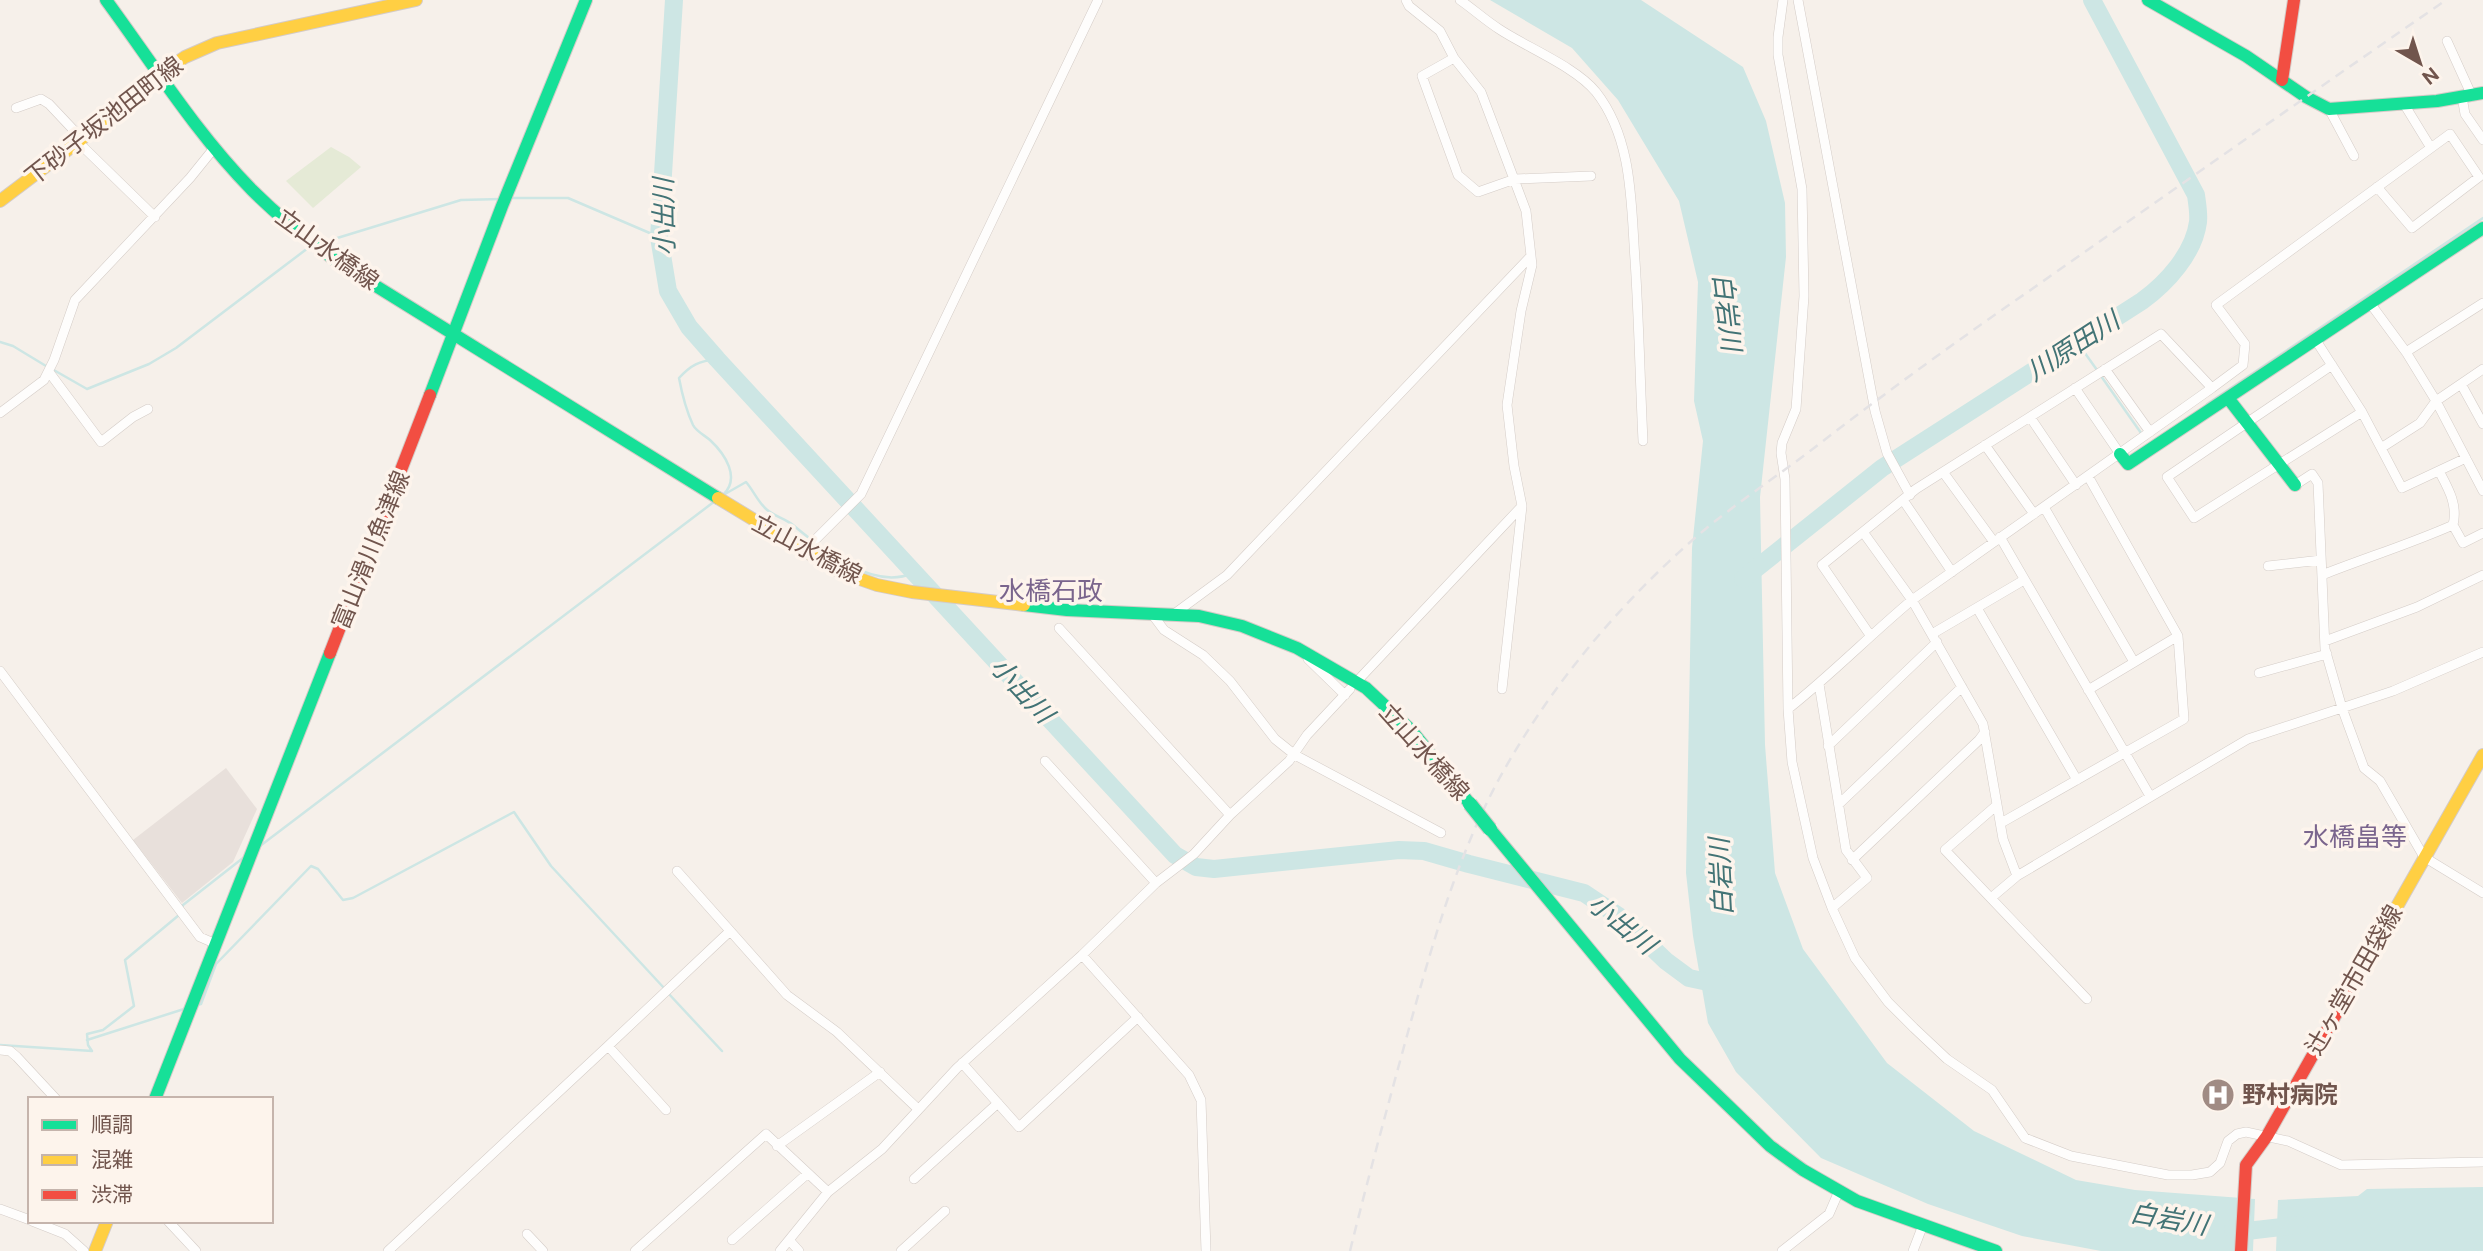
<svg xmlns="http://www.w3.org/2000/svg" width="2483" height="1251" viewBox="0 0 2483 1251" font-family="'Public Sans','Noto Sans JP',sans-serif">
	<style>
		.industrial { fill: #e8e0db }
		.green { fill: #e5ead6 }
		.water { fill: #cde6e4 }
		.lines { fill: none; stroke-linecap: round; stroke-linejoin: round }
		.stream { stroke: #cde6e4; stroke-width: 2.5 }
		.river { stroke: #cde6e4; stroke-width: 18 }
		.street-casing { stroke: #d4ccc7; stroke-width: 10 }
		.fast-casing { stroke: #d4cbc7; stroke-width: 14 }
		.slow-casing { stroke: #d4cbc7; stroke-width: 14 }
		.jam-casing { stroke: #d4cbc7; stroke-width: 14 }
		.street { stroke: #fefdfc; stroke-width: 9 }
		.fast { stroke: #16e098; stroke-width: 12 }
		.slow { stroke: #ffcf43; stroke-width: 12 }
		.jam { stroke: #f24e42; stroke-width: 12 }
		.rail { stroke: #e4e2e4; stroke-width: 2.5; stroke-dasharray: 10 7; stroke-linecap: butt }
		.fast-bridge-casing { stroke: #d4cac7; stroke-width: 16; stroke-linecap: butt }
		.fast-bridge { stroke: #16e098; stroke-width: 14 }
		.labels { text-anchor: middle; stroke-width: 7; stroke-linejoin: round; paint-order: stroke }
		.street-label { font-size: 24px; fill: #71554d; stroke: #fdf4ec }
		.poi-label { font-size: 24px; font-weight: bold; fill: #71554d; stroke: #fdf4ec; text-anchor: start }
		.water-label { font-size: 26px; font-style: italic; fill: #427375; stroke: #fdf4ec }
		.neighbourhood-label { font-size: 26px; fill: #7a658d; stroke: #fdf4ec }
	</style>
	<rect width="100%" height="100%" fill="#f6f0ea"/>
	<!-- industrial -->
	<path class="industrial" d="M 226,768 L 257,809 L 233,862 L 182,903 L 133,840 Z"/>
	<!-- green -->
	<path class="green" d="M 331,147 L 349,157 L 361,167 L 313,208 L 286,181 Z"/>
	<!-- water -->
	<path class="water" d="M 1490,0 L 1641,0 L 1743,67 L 1766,121 L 1785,203 L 1786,257 L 1760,497 L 1765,745 L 1775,873 L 1803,949 L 1887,1063 L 1974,1131 L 2076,1180 L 2135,1190 L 2255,1199 L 2253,1251 L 2101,1251 L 2022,1236 L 1928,1204 L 1821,1158 L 1736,1072 L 1708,1023 L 1693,936 L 1686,873 L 1692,548 L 1703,441 L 1694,401 L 1698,282 L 1679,201 L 1618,100 L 1572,48 Z
		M 2483,1187 L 2483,1251 L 2276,1251 L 2278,1200 L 2358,1196 L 2367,1189 Z"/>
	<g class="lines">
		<!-- stream -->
		<path class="stream" d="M 511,198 L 568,198 L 659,237
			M 321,243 L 461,200 L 501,199
			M 0,342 L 13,346 L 46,366
			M 2077,342 L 2097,370
			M 717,359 C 699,361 691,365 679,378 C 682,394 686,410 693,425 C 696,431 704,435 710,440 C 725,454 741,478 723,495
			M 52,369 L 87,389 L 149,364 L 176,348 L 308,248
			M 2101,376 L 2141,433
			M 2207,404 L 2483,218
			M 725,494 L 746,482 C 753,490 757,500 765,508 C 773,516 784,518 793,525 C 823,550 872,591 913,573
			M 260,846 L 715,501
			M 182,909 L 183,905 L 243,858
			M 668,993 L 722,1051
			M 197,1005 L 201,1004 L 216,964 L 311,866 L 318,869 L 343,900 L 353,898 L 514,812 L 551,866 L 664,988
			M 87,1040 L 184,1009
			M 0,1045 L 92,1051 L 88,1045 L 87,1034 L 103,1030 L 134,1006 L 125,960 L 179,915"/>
		<!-- river -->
		<path class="river" d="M 674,0 L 659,237 L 668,291 L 689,327 L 717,359 L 1175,855 L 1196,867 L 1214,869 L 1399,850 L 1424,851 L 1469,864 L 1584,893 L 1620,917 L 1666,961 L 1689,978 L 1722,985
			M 1743,579 L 1882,468 L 2142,301 C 2167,283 2194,253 2198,222 C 2199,213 2197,203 2196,195 L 2092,0
			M 2233,1229 L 2247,1231 L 2299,1225"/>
		<defs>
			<path id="street" d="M 1460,0 C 1473,9 1485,20 1499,29 C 1526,47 1576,67 1596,92 C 1633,139 1631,204 1635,260 C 1639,320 1640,381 1643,441
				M 1783,0 L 1778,37 L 1778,55 L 1802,189 L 1804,296 L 1796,409 L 1782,443 L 1781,453 L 1785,479 L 1788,709 L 1792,762 L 1813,858 L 1832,908 L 1855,958 L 1888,1002 L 1914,1028 L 1947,1059 L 1992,1090 L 2025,1138 L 2071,1156 L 2168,1175 L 2192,1175 L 2210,1172 L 2220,1163 L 2228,1141 L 2237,1134 L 2246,1132 L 2288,1141 L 2341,1165 L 2483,1162
				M 1798,0 L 1875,411 L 1887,453 L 1910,495
				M 2447,41 L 2472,96
				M 1454,58 L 1422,76 L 1458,175 L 1478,192 L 1515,179 L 1591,176
				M 2462,97 L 2465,114 L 2483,140
				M 2404,104 L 2431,148
				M 16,108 L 41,99 L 49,104 L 82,139
				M 2329,109 L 2354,156
				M 78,142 L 155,217
				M 2370,303 L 2406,352 L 2436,401 L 2483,491
				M 2315,339 L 2362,412 L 2194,518 L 2167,477 L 2332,365
				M 2406,352 L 2483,303
				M 2105,369 L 2150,432
				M 49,372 L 101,442 L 133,417 L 148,409
				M 2461,384 L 2483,424
				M 2075,388 L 2120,454
				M 2212,388 L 2243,365 L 2245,344 L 2216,305 L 2450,134 L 2479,177 L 2412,228 L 2377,187
				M 2362,412 L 2402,488 L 2466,458
				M 0,413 L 44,380 L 54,360 L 75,300 L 190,178 L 215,147
				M 2030,417 L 2076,485
				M 1985,445 L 2034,514
				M 2381,448 L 2420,423 L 2436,401 L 2483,369
				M 2439,471 C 2448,488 2458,504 2453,525
				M 1943,472 L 1994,542
				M 2295,485 L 2312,474 L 2318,483 L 2325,649 L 2342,708 L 2364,768 L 2380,781 L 2424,857 L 2483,893
				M 1903,500 L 1952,572
				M 2044,507 L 2134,662
				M 1863,532 L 1912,600 L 1983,724 L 2003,839 L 2017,876
				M 2000,537 L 2150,796
				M 804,551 L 861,494 L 1098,0
				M 2268,566 L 2321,560
				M 2322,575 C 2365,558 2410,544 2453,525 L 2463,543 L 2483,533
				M 1977,608 L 2077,780
				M 1152,614 L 1164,630 L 1203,655 L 1230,681 L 1275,739 L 1295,755 L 1441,833
				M 1174,614 L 1227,575 L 1530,257
				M 1059,628 L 1230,815
				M 1932,634 L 2024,580
				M 2325,641 L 2417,607 L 2483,575
				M 1308,659 L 1345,695
				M 0,671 L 200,937 L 216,944
				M 2259,673 L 2327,654
				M 1361,677 L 1522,506 L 1514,466 L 1507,405 L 1521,311 L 1532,265 L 1526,211 L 1481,92 L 1454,58 L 1440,31 L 1409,6 L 1406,0
				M 1819,684 L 1846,850 L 1867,878 L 1832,908
				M 1502,689 L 1522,506
				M 2088,690 L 2178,636
				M 1788,709 C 1831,675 1869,636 1912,600 L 2212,388 L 2161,334 L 1916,489 L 1822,565 L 1870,635
				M 1828,746 L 1937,642
				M 1045,761 L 1156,883
				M 1839,804 L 1962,687
				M 1997,805 L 1945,850 L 2087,999
				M 2001,823 L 2184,719 L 2178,636 L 2088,476
				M 1852,860 L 1979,740 L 1985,732
				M 677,871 L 787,995 L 837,1032 L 917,1108
				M 1991,898 L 2017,876 L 2248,739 L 2393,691 L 2483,652
				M 1082,955 L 1189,1075 L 1201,1100 L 1206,1251
				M 608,1046 L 729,932
				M 0,1050 L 10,1051 L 17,1057 L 56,1099
				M 962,1063 L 1019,1127 L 1138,1017
				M 777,1146 L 880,1072
				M 914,1179 L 998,1103
				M 0,1209 L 30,1220
				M 32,1221 L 65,1234 L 84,1251
				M 168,1221 L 196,1251
				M 527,1234 L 543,1251
				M 732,1240 L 807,1174
				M 790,1241 L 799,1251
				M 388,1251 L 608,1046 L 666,1110
				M 635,1251 L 766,1134 L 828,1192
				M 780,1251 L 828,1192 L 882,1149 L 957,1068 L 1082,955 L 1156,883 L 1194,854 L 1230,815 L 1289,761 L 1307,735 L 1350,689
				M 901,1251 L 945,1211
				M 1782,1251 L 1829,1214 L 1839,1191
				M 1913,1251 L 1923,1225"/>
			<path id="fast" d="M 106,0 C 153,64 196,133 252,190 C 280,218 310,242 342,265 L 718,498
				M 2148,0 L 2246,56 L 2306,97 L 2329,109 L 2437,101 L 2483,93
				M 430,395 L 502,206 L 586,0
				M 2228,398 L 2295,485
				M 2120,454 L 2128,464 L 2483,228
				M 1024,605 L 1067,610 L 1199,616 L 1242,626 L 1297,648 L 1366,688 L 1412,731 L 1470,804
				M 1490,829 L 1680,1059 L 1770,1146 L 1803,1170 L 1857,1201 L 1996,1251
				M 155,1099 L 330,653"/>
			<path id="slow" d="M 0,201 L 78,142 L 161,73 L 185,57 L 217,43 L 416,0
				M 718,498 L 840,572 L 877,585 L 912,592 L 1024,605
				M 2383,931 L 2483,755
				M 95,1251 L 107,1221"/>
			<path id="jam" d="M 2282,80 L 2294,0
				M 330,653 L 430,395
				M 2241,1251 L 2246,1165 L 2267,1136 L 2383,931"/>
		</defs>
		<!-- street casing -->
		<use href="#street" class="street-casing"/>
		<!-- fast casing -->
		<use href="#fast" class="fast-casing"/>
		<!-- slow casing -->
		<use href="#slow" class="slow-casing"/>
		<!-- jam casing -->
		<use href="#jam" class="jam-casing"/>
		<!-- street -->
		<use href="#street" class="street"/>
		<!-- fast -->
		<use href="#fast" class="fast"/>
		<!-- slow -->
		<use href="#slow" class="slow"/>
		<!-- jam -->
		<use href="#jam" class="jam"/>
		<!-- rail -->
		<path class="rail" d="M 1350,1251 C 1368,1178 1388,1105 1408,1032 C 1432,945 1456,859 1499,779 C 1549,688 1617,606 1696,537 C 1733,505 1775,478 1814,448 C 1885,393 1958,340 2032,289 C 2170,192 2307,96 2446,0"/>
		<defs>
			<path id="fast-bridge" d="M 1470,804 L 1490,829"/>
		</defs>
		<!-- fast-bridge casing -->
		<use href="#fast-bridge" class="fast-bridge-casing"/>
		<!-- fast-bridge -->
		<use href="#fast-bridge" class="fast-bridge"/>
	</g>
	<!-- icons -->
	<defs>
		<symbol id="hospital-disc" viewBox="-11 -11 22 22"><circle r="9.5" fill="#a08b84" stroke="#fdf4ec"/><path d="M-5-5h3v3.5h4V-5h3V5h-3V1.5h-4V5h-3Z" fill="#fff"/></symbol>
	</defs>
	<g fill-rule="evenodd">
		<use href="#hospital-disc" x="2199" y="1076" width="38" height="38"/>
	</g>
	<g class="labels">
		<!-- street labels -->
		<g class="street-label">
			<text transform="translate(104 121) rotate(-38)" y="8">下砂子坂池田町線</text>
			<text transform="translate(327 249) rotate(36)" y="8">立山水橋線</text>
			<text transform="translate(807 549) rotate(28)" y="8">立山水橋線</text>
			<text transform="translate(371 550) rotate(-68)" y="8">富山滑川魚津線</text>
			<text transform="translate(1424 752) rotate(48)" y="8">立山水橋線</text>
			<text transform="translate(2354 980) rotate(-60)" y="8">辻ヶ堂市田袋線</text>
		</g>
		<!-- poi labels -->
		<g class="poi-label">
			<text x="2242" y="1103">野村病院</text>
		</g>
		<!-- water labels -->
		<g class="water-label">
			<text transform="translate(664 217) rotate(-91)" y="9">小出川</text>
			<text transform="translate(1727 312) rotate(83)" y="9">白岩川</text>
			<text transform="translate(2073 346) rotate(-33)" y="9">川原田川</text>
			<text transform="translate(1022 690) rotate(47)" y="9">小出川</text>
			<text transform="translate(1721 877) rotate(-93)" y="9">白岩川</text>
			<text transform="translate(1622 924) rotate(39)" y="9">小出川</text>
			<text transform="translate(2169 1219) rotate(10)" y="9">白岩川</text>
		</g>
		<!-- neighbourhood labels -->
		<g class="neighbourhood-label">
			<text x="1051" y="600">水橋石政</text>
			<text x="2355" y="846">水橋畠等</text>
		</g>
	</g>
	<!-- legend -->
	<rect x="28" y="1097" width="245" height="126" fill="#fdf4ec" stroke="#c5b4ac" stroke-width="2"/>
	<rect x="42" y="1120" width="35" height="10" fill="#16e098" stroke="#c5b4ac" stroke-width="2"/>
	<text x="91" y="1132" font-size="21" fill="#71554d">順調</text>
	<rect x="42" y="1155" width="35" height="10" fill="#ffcf43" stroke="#c5b4ac" stroke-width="2"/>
	<text x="91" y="1167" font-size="21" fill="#71554d">混雑</text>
	<rect x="42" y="1190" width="35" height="10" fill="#f24e42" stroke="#c5b4ac" stroke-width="2"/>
	<text x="91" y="1202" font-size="21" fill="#71554d">渋滞</text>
	<!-- north arrow -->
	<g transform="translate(2420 63) rotate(141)" stroke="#fdf4ec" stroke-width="5" paint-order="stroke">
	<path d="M0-5L12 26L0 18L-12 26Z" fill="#71554d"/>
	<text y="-10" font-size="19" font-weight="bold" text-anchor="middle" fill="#71554d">N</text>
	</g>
</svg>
